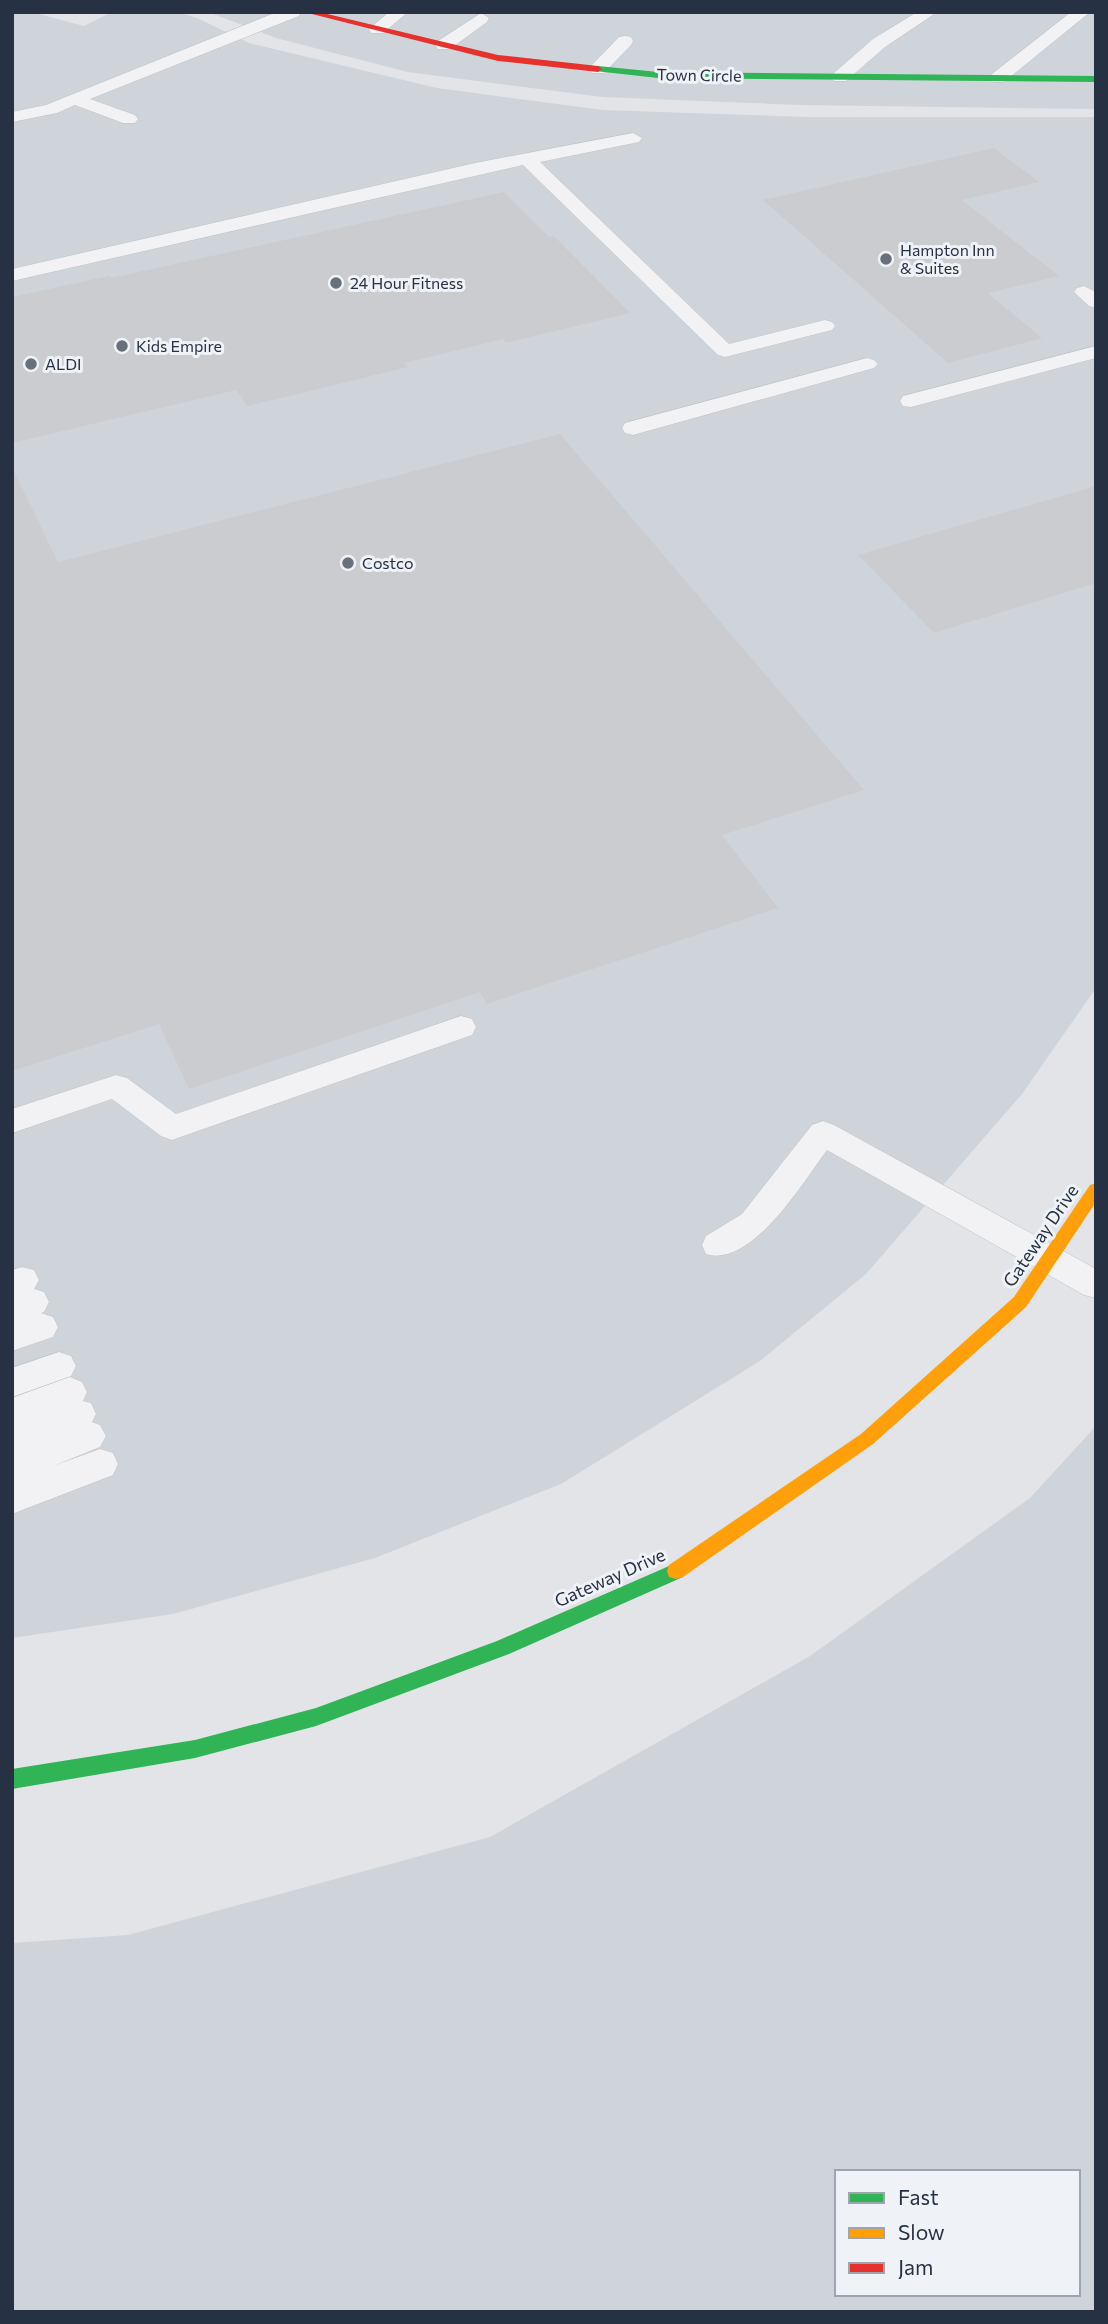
<svg xmlns="http://www.w3.org/2000/svg" width="1108" height="2324" viewBox="0 0 1108 2324" font-family="Commissioner,sans-serif">
	<style>
		.built { fill: #cfd4db; fill-rule: evenodd }
		.building { fill: #caccd0 }
		.lines { fill: none; stroke-linecap: round; stroke-linejoin: round }
		.lane-casing { stroke: #c0c2c5; stroke-width: 1 }
		.lane { fill: #f2f2f4; fill-rule: evenodd }
		.fast { fill: #30b455; fill-rule: evenodd }
		.slow { fill: #ff9f0a; fill-rule: evenodd }
		.jam { fill: #e5322d; fill-rule: evenodd }
		.poi-dot { fill: #68707c; stroke: #eff3f7; stroke-width: 2.5 }
		.labels { text-anchor: middle; stroke-width: 6; stroke-linejoin: round; paint-order: stroke }
		.far-street-label { font-size: 16px; fill: #263143; stroke: #eff3f7 }
		.far-poi-label { font-size: 16px; fill: #263143; stroke: #eff3f7; text-anchor: start }
		.street-label { font-size: 18px; fill: #263143; stroke: #eff3f7 }
	</style>
	<rect width="100%" height="100%" fill="#e2e4e7"/>
	<!-- built -->
	<path class="built" d="M 12,12 L 31,12 L 84,26 L 112,12 L 178,12 L 197,18 L 249,43 L 437,88 L 603,110 L 806,117 L 1096,117 L 1096,988 L 1022,1094 L 866,1274 L 760,1361 L 561,1484 L 375,1558 L 173,1614 L 12,1638 Z
		M 208,12 L 1096,12 L 1096,109 L 799,105 L 602,97 L 408,72 L 276,38 Z
		M 1096,1426 L 1096,2312 L 12,2312 L 12,1943 L 128,1935 L 490,1837 L 810,1656 L 1030,1498 ZM 837,2172 L 1078,2172 L 1078,2294 L 837,2294 Z"/>
	<!-- building -->
	<path class="building" d="M 994,148 L 1039,182 L 962,200 L 1059,276 L 988,293 L 1042,338 L 948,363 L 763,200 Z
		M 504,192 L 549,237 L 554,236 L 630,313 L 506,343 L 503,339 L 404,363 L 408,367 L 248,406 L 236,390 L 12,443 L 12,297 L 109,276 L 111,278 Z
		M 560,434 L 864,790 L 722,835 L 778,908 L 487,1004 L 480,992 L 189,1089 L 159,1024 L 12,1071 L 12,467 L 58,562 Z
		M 1096,486 L 1096,583 L 934,633 L 858,555 Z"/>
	<g class="lines">
		<defs>
			<path id="lane" d="M 277,12 L 301,12 L 299,16 L 90,99 L 135,115 L 138,119 L 135,123 L 123,123 L 75,105 L 57,113 L 12,122 L 12,112 L 46,105 Z
				M 389,12 L 408,12 L 383,33 L 371,33 L 369,29 Z
				M 917,12 L 937,12 L 885,47 L 846,81 L 834,81 L 831,77 L 834,73 L 873,39 Z
				M 1071,12 L 1090,12 L 1004,82 L 992,82 L 989,78 L 992,74 Z
				M 481,13 L 489,18 L 487,22 L 450,49 L 438,49 L 435,45 L 438,41 Z
				M 625,36 L 631,37 L 633,41 L 631,45 L 604,73 L 592,73 L 589,69 L 592,65 L 619,37 Z
				M 633,133 L 642,138 L 639,142 L 540,162 L 729,344 L 825,320 L 832,322 L 835,326 L 832,330 L 725,357 L 718,355 L 523,165 L 12,281 L 12,269 L 475,163 Z
				M 1084,286 L 1096,292 L 1096,308 L 1089,306 L 1074,292 L 1077,288 Z
				M 1096,346 L 1096,358 L 911,407 L 903,406 L 900,401 L 903,396 Z
				M 867,358 L 874,360 L 878,364 L 874,368 L 633,435 L 625,433 L 622,428 L 625,423 Z
				M 461,1016 L 472,1019 L 476,1027 L 472,1035 L 172,1140 L 161,1136 L 112,1099 L 12,1133 L 12,1109 L 116,1075 L 127,1078 L 176,1114 Z
				M 823,1121 L 834,1125 L 1096,1269 L 1096,1298 L 1084,1295 L 827,1150 C 804,1181 751,1269 706,1254 L 702,1245 L 706,1236 L 742,1214 L 812,1125 Z
				M 22,1267 L 34,1270 L 39,1280 L 34,1289 L 44,1292 L 49,1302 L 44,1312 L 12,1323 L 12,1270 Z
				M 41,1313 L 53,1317 L 58,1327 L 53,1337 L 12,1351 L 12,1323 Z
				M 59,1352 L 71,1356 L 76,1366 L 71,1376 L 12,1397 L 12,1368 Z
				M 70,1377 L 82,1382 L 87,1392 L 83,1401 L 91,1403 L 96,1414 L 92,1422 L 100,1425 L 106,1436 L 100,1447 L 53,1466 L 100,1449 L 113,1453 L 118,1464 L 113,1475 L 12,1514 L 12,1398 Z"/>
		</defs>
		<!-- lane casing -->
		<use href="#lane" class="lane-casing"/>
		<!-- lane -->
		<use href="#lane" class="lane"/>
		<!-- fast -->
		<path class="fast" d="M 598,66 L 658,72 L 1096,76 L 1096,82 L 658,78 L 595,71 L 595,67 Z
			M 676,1563 L 683,1565 L 685,1571 L 683,1577 L 509,1654 L 316,1726 L 195,1758 L 12,1789 L 12,1769 L 195,1740 L 316,1708 L 497,1641 Z"/>
		<!-- slow -->
		<path class="slow" d="M 1096,1183 L 1096,1202 L 1026,1307 L 873,1444 L 683,1577 L 676,1579 L 669,1577 L 667,1571 L 669,1565 L 861,1434 L 1014,1297 L 1090,1185 Z"/>
		<!-- jam -->
		<path class="jam" d="M 304,12 L 319,12 L 498,55 L 598,66 L 602,69 L 598,72 L 498,61 Z"/>
	</g>
	<!-- markers -->
	<g class="poi-dot">
		<circle cx="886" cy="259" r="7"/>
		<circle cx="336" cy="283" r="7"/>
		<circle cx="122" cy="346" r="7"/>
		<circle cx="31" cy="364" r="7"/>
		<circle cx="348" cy="563" r="7"/>
	</g>
	<g class="labels">
		<!-- far-street labels -->
		<g class="far-street-label">
			<text transform="translate(699 75) rotate(1)" y="6">Town Circle</text>
		</g>
		<!-- far-poi labels -->
		<g class="far-poi-label">
			<text x="900" y="256">Hampton Inn<tspan x="900" dy="18">&amp; Suites</tspan></text>
			<text x="350" y="289">24 Hour Fitness</text>
			<text x="136" y="352">Kids Empire</text>
			<text x="45" y="370">ALDI</text>
			<text x="362" y="569">Costco</text>
		</g>
		<!-- street labels -->
		<g class="street-label">
			<text transform="translate(1041 1236) rotate(-56)" y="6">Gateway Drive</text>
			<text transform="translate(610 1578) rotate(-24)" y="6">Gateway Drive</text>
		</g>
	</g>
	<!-- border -->
	<rect width="1108" height="2324" fill="none" stroke="#263143" stroke-width="28"/>
	<!-- legend -->
	<rect x="835" y="2170" width="245" height="126" fill="#eff3f7" stroke="#9fa5af" stroke-width="2"/>
	<rect x="849" y="2193" width="35" height="10" fill="#30b455" stroke="#9fa5af" stroke-width="2"/>
	<text x="898" y="2205" font-size="21" fill="#263143">Fast</text>
	<rect x="849" y="2228" width="35" height="10" fill="#ff9f0a" stroke="#9fa5af" stroke-width="2"/>
	<text x="898" y="2240" font-size="21" fill="#263143">Slow</text>
	<rect x="849" y="2263" width="35" height="10" fill="#e5322d" stroke="#9fa5af" stroke-width="2"/>
	<text x="898" y="2275" font-size="21" fill="#263143">Jam</text>
</svg>
